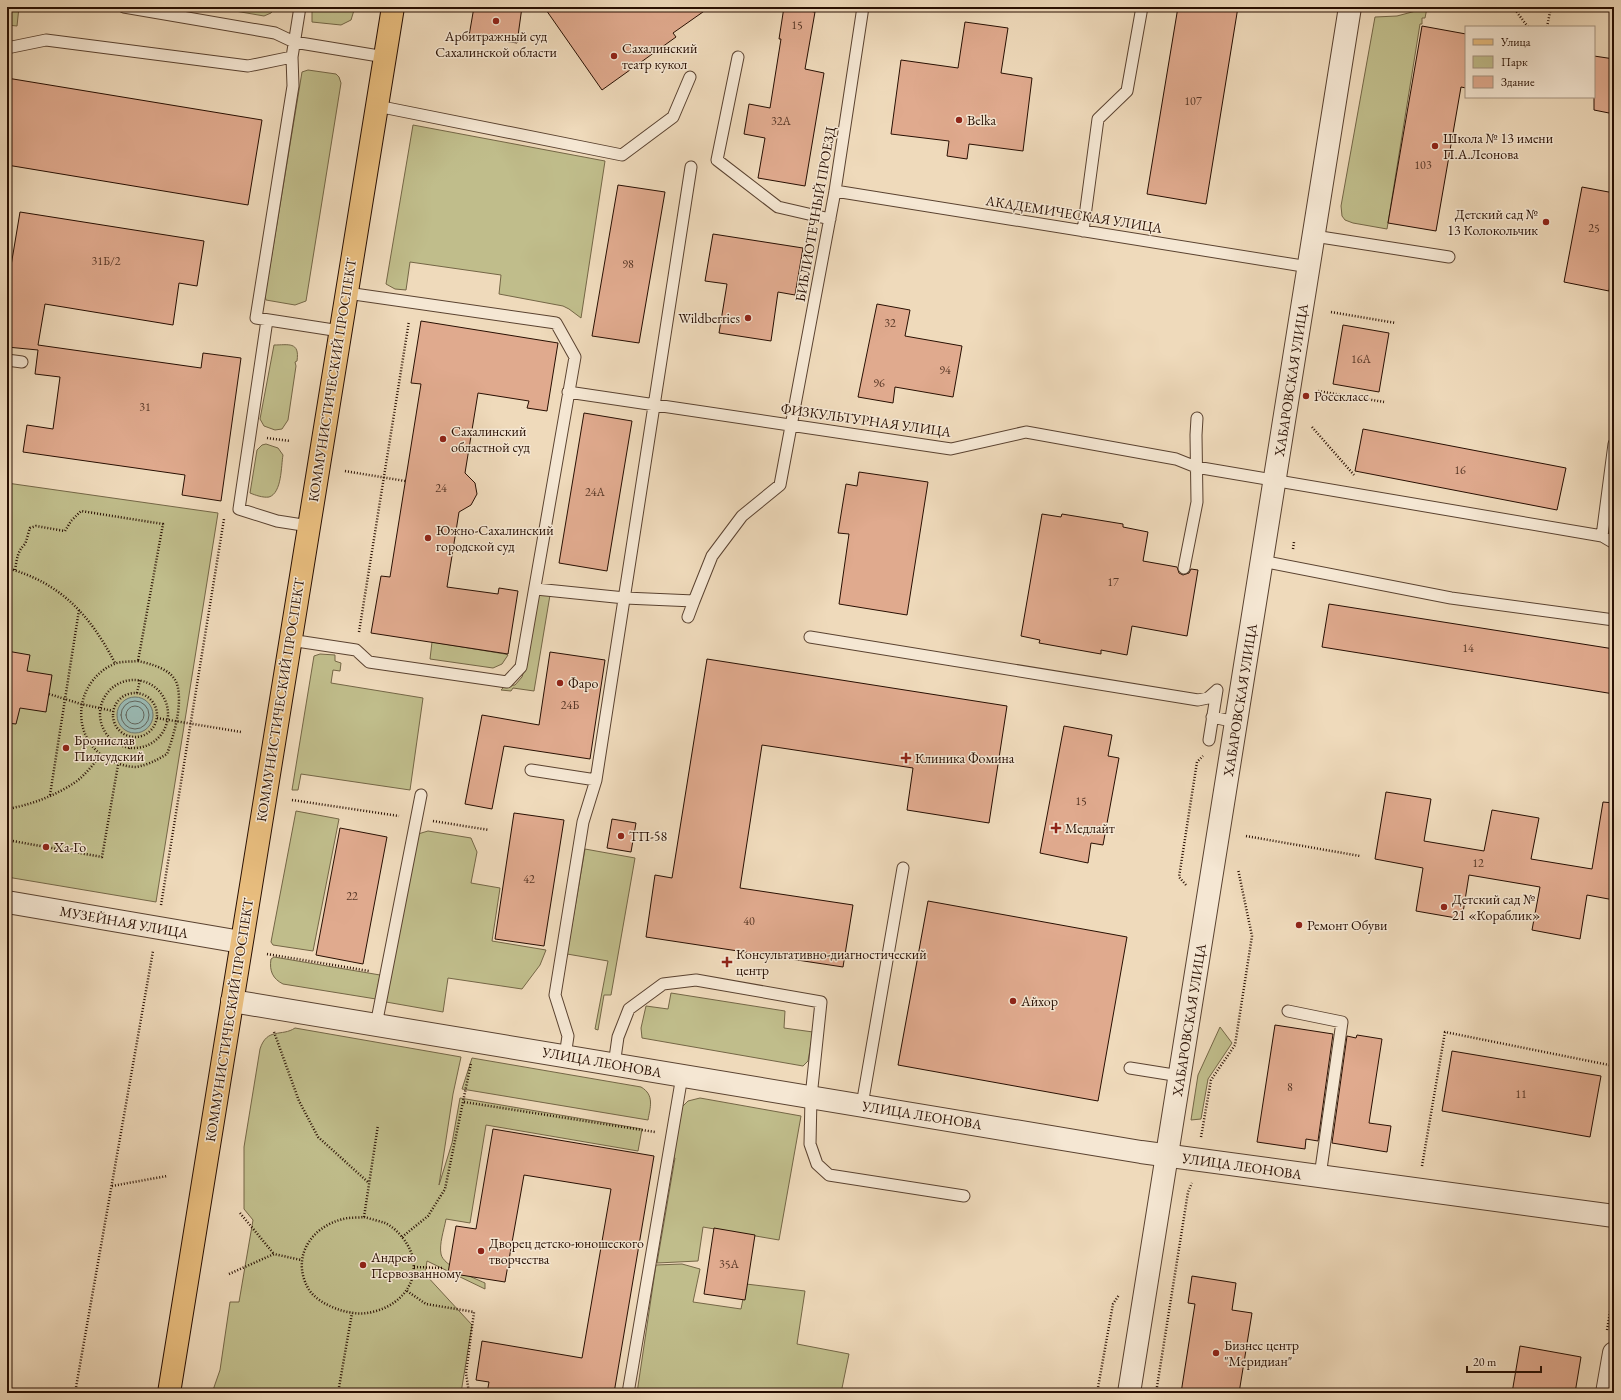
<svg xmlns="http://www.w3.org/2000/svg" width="1621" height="1400" viewBox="0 0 1621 1400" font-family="'EB Garamond',serif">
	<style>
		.green { fill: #c0bd8b; stroke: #746646 }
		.water { fill: #9abab4; stroke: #6c766d }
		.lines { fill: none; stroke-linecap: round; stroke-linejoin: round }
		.shore { stroke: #61645b; stroke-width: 1 }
		.building { fill: #e0aa8e; stroke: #280f02 }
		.service-casing { stroke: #5a4230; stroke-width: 13 }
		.minor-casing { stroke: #5a4230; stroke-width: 24 }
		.tertiary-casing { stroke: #5a4230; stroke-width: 24 }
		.primary-casing { stroke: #280f02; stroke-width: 24 }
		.path { stroke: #280f02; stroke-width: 2.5; stroke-dasharray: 1 2; stroke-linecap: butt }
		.service { stroke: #f5e7d3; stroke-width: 11 }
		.minor { stroke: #f5e7d3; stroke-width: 22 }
		.tertiary { stroke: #f5e7d3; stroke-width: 22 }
		.primary { stroke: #e8bd7e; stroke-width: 22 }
		.poi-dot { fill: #8f2418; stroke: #f5e7d3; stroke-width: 1.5 }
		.labels { text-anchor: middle; stroke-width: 3; stroke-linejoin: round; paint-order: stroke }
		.number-label { font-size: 12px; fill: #563625 }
		.poi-label { font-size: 14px; fill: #280f02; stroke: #f5e7d3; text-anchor: start }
		.street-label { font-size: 14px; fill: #280f02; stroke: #f5e7d3 }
	</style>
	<rect width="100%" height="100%" fill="#efdabb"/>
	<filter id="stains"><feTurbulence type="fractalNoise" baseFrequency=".005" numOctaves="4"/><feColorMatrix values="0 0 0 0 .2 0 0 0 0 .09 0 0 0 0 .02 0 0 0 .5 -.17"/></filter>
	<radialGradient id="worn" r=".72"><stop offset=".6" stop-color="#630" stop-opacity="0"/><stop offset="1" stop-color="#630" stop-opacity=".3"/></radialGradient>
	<!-- green -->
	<path class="green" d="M 7,7 L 19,7 L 17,26 L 7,25 Z
		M 212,7 L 276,7 L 271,13 L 264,16 Z
		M 312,7 L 355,7 L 351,20 L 341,25 L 312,22 Z
		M 1427,8 L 1425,18 L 1422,18 L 1422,24 L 1420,24 L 1387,229 L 1353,223 L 1345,220 L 1342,216 L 1341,206 L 1375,17 L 1397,16 Z
		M 308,70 L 336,74 L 339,77 L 341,83 L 306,301 L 295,305 L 266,300 L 265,296 L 302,72 Z
		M 413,125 L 605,161 L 581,318 L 569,309 L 563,306 L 499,294 L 501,275 L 410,262 L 406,290 L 395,289 L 386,284 Z
		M 274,345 C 288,345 300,341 297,361 L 295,362 L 296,366 L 288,420 L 282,429 L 275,430 L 264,426 L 260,419 Z
		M 266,444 L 278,448 L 283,455 C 281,466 282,493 269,497 C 263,498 255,495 250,493 L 257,450 L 262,445 Z
		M 7,483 L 218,513 L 156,902 L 7,877 Z
		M 537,593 L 550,595 L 534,691 L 513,688 L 511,691 L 501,690 L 505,686 L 515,685 L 522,677 L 525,667 Z
		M 432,642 L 505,654 L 508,655 L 502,664 L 493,668 L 430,659 Z
		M 320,654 L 335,655 L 335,661 L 341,663 L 340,671 L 333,670 L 331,683 L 423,698 L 410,790 L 301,774 L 298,790 L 292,790 L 314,656 Z
		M 296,811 L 339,819 L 313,951 L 273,945 L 271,942 Z
		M 428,831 L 471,838 L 477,852 L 471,883 L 500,888 L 492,941 L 546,950 L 540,965 L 522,989 L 448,978 L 443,1012 L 386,1002 L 385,997 L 418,834 Z
		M 585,849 L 635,858 L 611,995 L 604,995 L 598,1030 L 595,1029 L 608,961 L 567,954 Z
		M 274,957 L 380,975 L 376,999 L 283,984 C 273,979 269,971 271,959 Z
		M 671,993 L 785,1011 L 784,1028 L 813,1032 L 808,1061 L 803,1066 L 642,1038 L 641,1028 L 646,1006 L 668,1009 Z
		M 1220,1027 L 1232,1043 L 1208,1079 L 1201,1119 L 1191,1120 L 1198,1075 Z
		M 295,1028 L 461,1057 L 453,1094 L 439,1185 L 452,1143 L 460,1098 L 642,1129 L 638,1151 L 486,1125 L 470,1223 L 446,1219 C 444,1230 439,1244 441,1254 C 443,1266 474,1278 485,1283 L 485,1289 L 427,1261 L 425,1274 L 472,1325 L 461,1393 L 212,1393 L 220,1370 L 230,1302 L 239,1302 L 253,1220 L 244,1209 L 244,1147 L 260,1049 C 267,1027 282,1037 295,1028 Z
		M 472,1058 L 641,1087 C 655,1095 650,1108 648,1120 L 462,1089 Z
		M 700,1098 L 801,1116 L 779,1240 L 703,1227 L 698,1261 L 657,1263 L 675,1158 L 671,1157 L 682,1107 L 688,1101 Z
		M 682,1264 L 700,1269 L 693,1302 L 741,1309 L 746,1284 L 805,1291 L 797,1344 L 849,1354 L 841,1393 L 637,1393 L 656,1265 Z"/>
	<!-- water -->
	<path class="water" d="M117 715a18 18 0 1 1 36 0a18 18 0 1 1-36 0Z"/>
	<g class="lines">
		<!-- shore -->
		<path class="shore" d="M121 715a14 14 0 1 1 28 0a14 14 0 1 1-28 0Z
			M126 715a9 9 0 1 1 18 0a9 9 0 1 1-18 0Z"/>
	</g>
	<!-- building -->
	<path class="building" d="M 474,7 L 522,7 L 517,43 L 469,36 Z
		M 544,7 L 710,7 L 673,33 L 676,37 L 602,90 Z
		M 784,7 L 815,12 L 805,69 L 824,73 L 805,186 L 758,178 L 765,138 L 744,134 L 749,104 L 770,108 L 781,39 L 779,39 Z
		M 1178,7 L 1238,7 L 1206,204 L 1147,194 Z
		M 965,22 L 1008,28 L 1001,73 L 1032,78 L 1023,151 L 969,144 L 967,159 L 947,156 L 949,141 L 891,134 L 901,60 L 958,68 Z
		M 1422,26 L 1466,34 L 1466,88 L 1461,87 L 1436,231 L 1388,223 Z
		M 1594,56 L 1614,59 L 1614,114 L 1594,110 Z
		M 7,78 L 262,120 L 248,205 L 7,165 Z
		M 618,185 L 665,192 L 639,343 L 592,336 Z
		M 1582,187 L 1614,193 L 1614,263 L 1609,291 L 1564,282 Z
		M 20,212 L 204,241 L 197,286 L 179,283 L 173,325 L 45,304 L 38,345 L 201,368 L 203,353 L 241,358 L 221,501 L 182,495 L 185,475 L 23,452 L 27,425 L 53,429 L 60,377 L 35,374 L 38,350 L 7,347 L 7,290 Z
		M 713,234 L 803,248 L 795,295 L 778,292 L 771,341 L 719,333 L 727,284 L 705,281 Z
		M 877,304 L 910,310 L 905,336 L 962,346 L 953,397 L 895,387 L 893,403 L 858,397 Z
		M 421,321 L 558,343 L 547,411 L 527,408 L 529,401 L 478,393 L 465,473 L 475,483 L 477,494 L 471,505 L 459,512 L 447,587 L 498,594 L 499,588 L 518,591 L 508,654 L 371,633 L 381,576 L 390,577 L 421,384 L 411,383 Z
		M 1343,325 L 1389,333 L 1379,392 L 1333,384 Z
		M 584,413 L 632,421 L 607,571 L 559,563 Z
		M 1363,429 L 1566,468 L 1557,510 L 1355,471 Z
		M 859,472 L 928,482 L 907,615 L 839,604 L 849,534 L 838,533 L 846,484 L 857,486 Z
		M 1042,514 L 1061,517 L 1062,514 L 1123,524 L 1123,527 L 1148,532 L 1143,561 L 1177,567 L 1179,573 L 1183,575 L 1189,573 L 1191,569 L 1198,570 L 1187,636 L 1132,626 L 1127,655 L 1101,650 L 1101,654 L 1039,643 L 1040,640 L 1021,636 Z
		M 1329,604 L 1614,649 L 1614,694 L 1322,647 Z
		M 7,651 L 30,655 L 27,671 L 52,675 L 46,712 L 20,708 L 16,724 L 7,723 Z
		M 550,652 L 605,660 L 590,759 L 504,746 L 492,809 L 465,804 L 482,715 L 539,725 Z
		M 707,659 L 1007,706 L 989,823 L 907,810 L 913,768 L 762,745 L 740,888 L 853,905 L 843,967 L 646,937 L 655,875 L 672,878 Z
		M 1064,726 L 1112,735 L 1108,756 L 1119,758 L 1103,845 L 1091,843 L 1088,863 L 1040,853 Z
		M 1386,792 L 1431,799 L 1424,841 L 1484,851 L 1492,810 L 1539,818 L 1531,859 L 1592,869 L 1603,802 L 1614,803 L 1614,900 L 1587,895 L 1580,939 L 1532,930 L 1540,887 L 1469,875 L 1462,919 L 1416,911 L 1423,868 L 1375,859 Z
		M 514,813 L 564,820 L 544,946 L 495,939 Z
		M 612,819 L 636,823 L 631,852 L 607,848 Z
		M 340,828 L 387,837 L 363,964 L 316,955 Z
		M 928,901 L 1127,937 L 1098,1101 L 898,1065 Z
		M 1275,1025 L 1333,1034 L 1318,1141 L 1306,1139 L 1305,1149 L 1257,1142 Z
		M 1357,1035 L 1382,1039 L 1369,1123 L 1391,1126 L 1387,1152 L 1332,1143 L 1347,1036 L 1356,1038 Z
		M 1452,1051 L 1601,1076 L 1590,1137 L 1442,1111 Z
		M 493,1129 L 654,1156 L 614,1393 L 487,1393 L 489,1382 L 476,1380 L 482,1341 L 582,1358 L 611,1189 L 524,1175 L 505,1282 L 448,1273 L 456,1226 L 476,1229 Z
		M 714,1228 L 755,1235 L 745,1300 L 704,1294 Z
		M 1192,1276 L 1236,1283 L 1232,1310 L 1252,1313 L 1239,1393 L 1181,1393 L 1195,1304 L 1188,1303 Z
		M 1520,1346 L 1581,1357 L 1575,1393 L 1512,1393 Z"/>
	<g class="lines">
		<defs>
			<path id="service" d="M 124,7 L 275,33 L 294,42 L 385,57
				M 300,7 L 292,57 L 293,86 L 256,318 L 340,331
				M 7,48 L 46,40 L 248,66 L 292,57
				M 738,57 L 717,160 L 778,207 L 830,219
				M 377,106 L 622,155 L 673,117 L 690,77
				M 835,191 L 1309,267
				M 1083,231 L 1098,119 L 1127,91 L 1142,7
				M 1314,236 L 1449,257
				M 267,320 L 239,509 L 277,521 L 309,526
				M 7,360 L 22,362
				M 568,392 L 951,449 L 1026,432 L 1176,459 L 1196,467 L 1602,536 L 1614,543
				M 1602,536 L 1614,444
				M 1262,561 L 1451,598 L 1614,620
				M 1184,568 L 1197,502 L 1196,435 L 1197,418
				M 536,589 L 625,598 L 694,601 L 712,556 L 742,516 L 780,485 L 835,191 L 863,7
				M 688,617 L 694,601
				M 810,637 L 1198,700 L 1208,698 L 1217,690
				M 290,640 L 356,650 L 369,662 L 507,682 L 521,667 L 575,357 L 556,323 L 347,293
				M 1212,717 L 1236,722
				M 1209,740 L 1217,690
				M 531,770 L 596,780
				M 1288,1011 L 1342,1022 L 1320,1176
				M 376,1025 L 421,795
				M 565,1056 L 568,1036 L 555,995 L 583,822 L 596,780 L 691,167
				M 614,1065 L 618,1037 L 629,1009 L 663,984 L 696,980 L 821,1002 L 811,1097 L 810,1144 L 817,1164 L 829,1175 L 964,1196
				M 1130,1068 L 1180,1076
				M 862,1105 L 903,868
				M 628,1393 L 682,1076"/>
			<path id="minor" d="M 7,902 L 241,942
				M 232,1001 L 1141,1152 L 1614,1216
				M 1607,1393 L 1614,1353"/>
			<path id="tertiary" d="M 1129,1393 L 1350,7"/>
			<path id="primary" d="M 169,1393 L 393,7"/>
		</defs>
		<!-- service casing -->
		<use href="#service" class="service-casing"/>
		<!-- minor casing -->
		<use href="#minor" class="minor-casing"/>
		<!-- tertiary casing -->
		<use href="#tertiary" class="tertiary-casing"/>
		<!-- primary casing -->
		<use href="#primary" class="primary-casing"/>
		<!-- path -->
		<path class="path" d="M 1513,7 L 1528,27
			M 1547,27 L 1551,7
			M 1331,312 L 1396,323
			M 1318,391 L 1384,402
			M 1312,427 L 1354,475
			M 267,438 L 290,441
			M 345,471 L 405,481
			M 1293,549 L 1294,542
			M 7,568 C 61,583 90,615 115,663
			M 15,570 C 17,559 17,552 25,544 C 27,540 28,533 30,528 L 36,526 L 65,531 L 71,521 L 81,511 L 163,524 L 138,661
			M 359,632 L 409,321
			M 138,661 C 151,664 172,669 177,684 C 183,704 174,735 167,754 C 157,760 148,765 136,767 C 127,767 118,764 110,760 C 69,740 73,682 114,664 C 121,661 130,662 138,661 Z
			M100 714a34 34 0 1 1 68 0a34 34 0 1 1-68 0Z
			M113 715a22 22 0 1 1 44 0a22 22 0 1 1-44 0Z
			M 137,693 L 140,680
			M 49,694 L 81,704 L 113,711
			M 157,718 L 241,732
			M 129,749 L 131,737
			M 50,795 L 79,610
			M 292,800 L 399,816
			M 7,809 C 31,805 57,795 77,781 C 86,774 93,764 101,756
			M 433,821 L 489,830
			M 1246,836 L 1360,856
			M 7,840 L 102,857 L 118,765
			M 1186,885 L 1179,877 L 1197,762 L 1203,756
			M 161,905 L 224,519
			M 267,954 L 369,971
			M 274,1032 L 299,1101 L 318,1137 L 369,1183
			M 464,1102 L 655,1132
			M 1201,1137 L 1211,1080 L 1235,1045 L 1252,936 L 1238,869
			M 1422,1166 L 1445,1032 L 1614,1066
			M 112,1186 L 167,1176
			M 240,1213 L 274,1254
			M 364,1217 C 371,1219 379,1221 385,1223 C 394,1227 402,1236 407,1244 C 425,1274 405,1305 372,1312 C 361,1315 350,1313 340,1310 C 328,1306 314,1299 308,1288 C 291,1257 311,1227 343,1219 C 350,1217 358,1218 364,1217 Z
			M 364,1217 L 378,1125
			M 402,1237 L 428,1216 L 445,1189 L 471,1063
			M 414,1267 L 442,1268
			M 229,1274 L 274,1254 L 301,1260
			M 407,1291 L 426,1304 L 474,1312 L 466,1373 L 469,1393
			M 1607,1330 L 1614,1289
			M 75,1393 L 153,951
			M 338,1393 L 352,1313
			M 1097,1393 L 1113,1304 L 1119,1295
			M 1156,1393 L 1188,1192 L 1192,1183"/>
		<!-- service -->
		<use href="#service" class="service"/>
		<!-- minor -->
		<use href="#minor" class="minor"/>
		<!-- tertiary -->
		<use href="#tertiary" class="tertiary"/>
		<!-- primary -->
		<use href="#primary" class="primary"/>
	</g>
	<!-- markers -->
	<g class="poi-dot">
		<circle cx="496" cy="21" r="4"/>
		<circle cx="614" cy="56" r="4"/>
		<circle cx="959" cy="120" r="4"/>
		<circle cx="1435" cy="146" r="4"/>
		<circle cx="1546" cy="222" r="4"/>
		<circle cx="748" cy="318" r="4"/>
		<circle cx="1306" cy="396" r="4"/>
		<circle cx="443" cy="439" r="4"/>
		<circle cx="428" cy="538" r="4"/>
		<circle cx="560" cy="683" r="4"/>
		<circle cx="66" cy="748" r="4"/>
		<path d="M904 752h4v4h4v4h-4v4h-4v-4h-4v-4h4z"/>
		<path d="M1054 822h4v4h4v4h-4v4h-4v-4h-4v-4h4z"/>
		<circle cx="621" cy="836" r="4"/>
		<circle cx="46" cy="847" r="4"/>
		<circle cx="1444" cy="907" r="4"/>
		<circle cx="1299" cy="925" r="4"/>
		<path d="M725 956h4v4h4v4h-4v4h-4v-4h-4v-4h4z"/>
		<circle cx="1013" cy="1001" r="4"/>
		<circle cx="481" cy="1251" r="4"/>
		<circle cx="363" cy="1265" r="4"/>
		<circle cx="1216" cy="1353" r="4"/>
	</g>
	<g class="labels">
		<!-- number labels -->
		<g class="number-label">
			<text x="797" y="29">15</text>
			<text x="1193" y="105">107</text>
			<text x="781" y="125">32А</text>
			<text x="1423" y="169">103</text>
			<text x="1594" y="232">25</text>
			<text x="106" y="265">31Б/2</text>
			<text x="628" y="268">98</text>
			<text x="890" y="327">32</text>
			<text x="1361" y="363">16А</text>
			<text x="945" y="374">94</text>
			<text x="879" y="387">96</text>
			<text x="145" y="411">31</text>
			<text x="1460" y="474">16</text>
			<text x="441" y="492">24</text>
			<text x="595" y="496">24А</text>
			<text x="1113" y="586">17</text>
			<text x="1468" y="652">14</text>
			<text x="570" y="709">24Б</text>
			<text x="1081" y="805">15</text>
			<text x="1478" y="867">12</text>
			<text x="529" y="883">42</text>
			<text x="352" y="900">22</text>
			<text x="749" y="925">40</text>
			<text x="1290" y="1091">8</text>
			<text x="1521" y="1098">11</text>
			<text x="729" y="1268">35А</text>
		</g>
		<!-- poi labels -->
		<g class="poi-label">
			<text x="496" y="41" text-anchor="middle">Арбитражный суд<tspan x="496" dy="16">Сахалинской области</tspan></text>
			<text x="622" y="53">Сахалинский<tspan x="622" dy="16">театр кукол</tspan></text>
			<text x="967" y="125">Belka</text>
			<text x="1443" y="143">Школа № 13 имени<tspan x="1443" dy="16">П.А.Леонова</tspan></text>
			<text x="1538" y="219" text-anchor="end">Детский сад №<tspan x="1538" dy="16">13 Колокольчик</tspan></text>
			<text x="740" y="323" text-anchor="end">Wildberries</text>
			<text x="1314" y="401">Росскласс</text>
			<text x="451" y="436">Сахалинский<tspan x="451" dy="16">областной суд</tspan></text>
			<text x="436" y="535">Южно-Сахалинский<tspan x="436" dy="16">городской суд</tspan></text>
			<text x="568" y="688">Фаро</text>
			<text x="74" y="745">Бронислав<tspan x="74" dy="16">Пилсудский</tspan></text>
			<text x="915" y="763">Клиника Фомина</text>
			<text x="1065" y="833">Медлайт</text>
			<text x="629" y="841">ТП-58</text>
			<text x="54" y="852">Ха-Го</text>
			<text x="1452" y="904">Детский сад №<tspan x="1452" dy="16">21 «Кораблик»</tspan></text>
			<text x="1307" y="930">Ремонт Обуви</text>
			<text x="736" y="959">Консультативно-диагностический<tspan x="736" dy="16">центр</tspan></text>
			<text x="1021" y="1006">Айхор</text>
			<text x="489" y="1248">Дворец детско-юношеского<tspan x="489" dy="16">творчества</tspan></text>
			<text x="371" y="1262">Андрею<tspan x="371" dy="16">Первозванному</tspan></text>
			<text x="1224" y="1350">Бизнес центр<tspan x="1224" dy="16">"Меридиан"</tspan></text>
		</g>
		<!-- street labels -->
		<g class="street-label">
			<text transform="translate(815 214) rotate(-80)" y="5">БИБЛИОТЕЧНЫЙ ПРОЕЗД</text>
			<text transform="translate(1074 214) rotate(9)" y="5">АКАДЕМИЧЕСКАЯ УЛИЦА</text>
			<text transform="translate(332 380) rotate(-81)" y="5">КОММУНИСТИЧЕСКИЙ ПРОСПЕКТ</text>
			<text transform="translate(1291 380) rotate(-81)" y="5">ХАБАРОВСКАЯ УЛИЦА</text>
			<text transform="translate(866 420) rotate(8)" y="5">ФИЗКУЛЬТУРНАЯ УЛИЦА</text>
			<text transform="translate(280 700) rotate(-81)" y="5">КОММУНИСТИЧЕСКИЙ ПРОСПЕКТ</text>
			<text transform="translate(1240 700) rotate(-81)" y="5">ХАБАРОВСКАЯ УЛИЦА</text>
			<text transform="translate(124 922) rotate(10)" y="5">МУЗЕЙНАЯ УЛИЦА</text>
			<text transform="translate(229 1020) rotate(-81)" y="5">КОММУНИСТИЧЕСКИЙ ПРОСПЕКТ</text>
			<text transform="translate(1189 1020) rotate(-81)" y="5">ХАБАРОВСКАЯ УЛИЦА</text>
			<text transform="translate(602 1062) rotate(10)" y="5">УЛИЦА ЛЕОНОВА</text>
			<text transform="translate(922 1115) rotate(9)" y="5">УЛИЦА ЛЕОНОВА</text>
			<text transform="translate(1242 1166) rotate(8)" y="5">УЛИЦА ЛЕОНОВА</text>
		</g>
	</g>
	<!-- margin -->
	<rect width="1621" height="1400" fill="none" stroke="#efdabb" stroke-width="24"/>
	<rect x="8" y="8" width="1605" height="1384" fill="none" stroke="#280f02" stroke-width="2"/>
	<rect x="12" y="12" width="1597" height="1376" fill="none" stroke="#280f02"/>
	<!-- legend -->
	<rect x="1465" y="26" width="130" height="72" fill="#f5e7d3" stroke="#a3917f"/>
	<rect x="1473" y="39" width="20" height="6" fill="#e8bd7e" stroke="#a3917f"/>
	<text x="1501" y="46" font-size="12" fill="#280f02">Улица</text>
	<rect x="1473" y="56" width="20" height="12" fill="#c0bd8b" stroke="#a3917f"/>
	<text x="1501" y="66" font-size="12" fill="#280f02">Парк</text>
	<rect x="1473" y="76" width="20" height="12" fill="#e0aa8e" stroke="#a3917f"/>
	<text x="1501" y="86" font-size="12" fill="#280f02">Здание</text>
	<!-- scale -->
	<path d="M1467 1366v6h74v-6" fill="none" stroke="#280f02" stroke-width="2"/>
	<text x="1473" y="1366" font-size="12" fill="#280f02" stroke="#f5e7d3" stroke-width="3" paint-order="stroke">20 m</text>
	<rect width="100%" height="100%" filter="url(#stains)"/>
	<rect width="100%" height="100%" fill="url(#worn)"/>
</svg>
